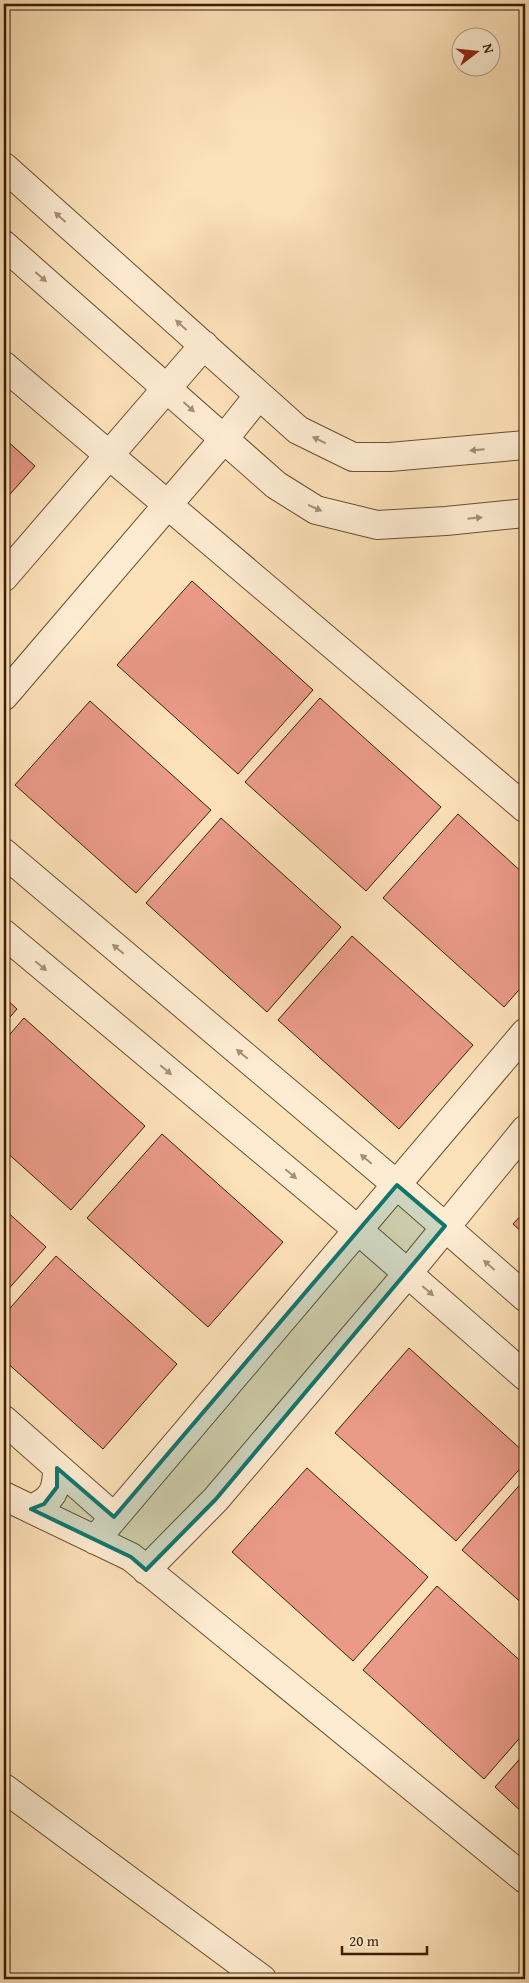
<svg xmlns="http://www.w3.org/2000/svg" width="529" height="1983" viewBox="0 0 529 1983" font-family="'Gentium Book Plus',serif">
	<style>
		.building { fill: #e99a88; stroke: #391e02 }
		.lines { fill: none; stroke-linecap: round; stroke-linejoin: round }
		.minor-casing { stroke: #6a4f30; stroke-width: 30 }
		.minor { stroke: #feecd2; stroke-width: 28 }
		.oneway { fill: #a58f74 }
		.marked { fill: #0f766e; fill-opacity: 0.2; stroke: #0f766e; stroke-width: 4; stroke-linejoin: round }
	</style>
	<rect width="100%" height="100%" fill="#fde1b9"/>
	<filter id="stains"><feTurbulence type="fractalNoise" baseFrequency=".004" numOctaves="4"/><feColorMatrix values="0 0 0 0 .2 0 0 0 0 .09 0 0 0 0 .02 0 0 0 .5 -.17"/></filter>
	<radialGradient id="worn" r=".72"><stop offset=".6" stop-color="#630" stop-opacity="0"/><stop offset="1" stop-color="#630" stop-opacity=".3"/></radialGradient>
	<!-- building -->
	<path class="building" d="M 4,438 L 35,466 L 4,501 Z
		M 192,581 L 313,690 L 238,774 L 117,665 Z
		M 320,698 L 441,807 L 366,891 L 245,782 Z
		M 90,701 L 211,810 L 136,893 L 15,785 Z
		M 458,814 L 525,875 L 525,983 L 504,1007 L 383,898 Z
		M 221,818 L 341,927 L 267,1012 L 146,903 Z
		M 352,936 L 473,1045 L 399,1129 L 278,1020 Z
		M 4,997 L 17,1009 L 4,1024 Z
		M 24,1018 L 145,1126 L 71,1210 L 4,1150 L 4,1041 Z
		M 162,1134 L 283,1242 L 208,1327 L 87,1218 Z
		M 4,1209 L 46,1247 L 4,1294 Z
		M 525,1211 L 525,1235 L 513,1224 Z
		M 56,1256 L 177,1364 L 103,1449 L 4,1360 L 4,1315 Z
		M 409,1348 L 525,1453 L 525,1463 L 456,1541 L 335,1433 Z
		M 307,1468 L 428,1577 L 353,1661 L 232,1552 Z
		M 525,1479 L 525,1606 L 462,1550 Z
		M 437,1586 L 525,1665 L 525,1732 L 484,1779 L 363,1670 Z
		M 525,1753 L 525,1815 L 495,1787 Z"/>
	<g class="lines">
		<defs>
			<path id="minor" d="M 4,167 L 298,430 L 353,457 L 390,457 L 525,445
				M 4,245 L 276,485 L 316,510 L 377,525 L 446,521 L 525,513
				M 4,366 L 525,808
				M 4,577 L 204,345
				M 4,696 L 224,439 L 259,395
				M 4,853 L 397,1185 L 525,1297
				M 4,934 L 358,1230 L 525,1376
				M 4,1420 L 114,1517
				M 4,1496 L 131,1557 L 525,1879
				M 31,1509 C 53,1500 57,1490 57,1468
				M 95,1540 L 525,1033
				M 146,1570 L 216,1499 L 408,1273 L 525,1130
				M 4,1788 L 262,1979"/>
		</defs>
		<!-- minor casing -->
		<use href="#minor" class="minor-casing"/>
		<!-- minor -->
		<use href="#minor" class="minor"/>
	</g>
	<!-- one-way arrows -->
	<defs><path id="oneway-solid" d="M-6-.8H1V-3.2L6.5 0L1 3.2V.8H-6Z" transform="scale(1.25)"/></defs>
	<g class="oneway">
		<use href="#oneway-solid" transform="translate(60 217) rotate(-138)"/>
		<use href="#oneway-solid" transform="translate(41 277) rotate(41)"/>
		<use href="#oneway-solid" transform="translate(181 325) rotate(-138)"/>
		<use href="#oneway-solid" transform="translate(189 407) rotate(42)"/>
		<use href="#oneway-solid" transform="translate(319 440) rotate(-154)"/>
		<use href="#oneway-solid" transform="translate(477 450) rotate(175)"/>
		<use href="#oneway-solid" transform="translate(315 508) rotate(24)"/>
		<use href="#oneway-solid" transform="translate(475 518) rotate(-6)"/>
		<use href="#oneway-solid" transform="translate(118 949) rotate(-140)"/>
		<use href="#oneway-solid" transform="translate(41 966) rotate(40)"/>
		<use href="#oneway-solid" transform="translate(242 1054) rotate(-140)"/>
		<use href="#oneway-solid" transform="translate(166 1070) rotate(40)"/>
		<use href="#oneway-solid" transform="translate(366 1159) rotate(-140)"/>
		<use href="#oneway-solid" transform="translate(291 1174) rotate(40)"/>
		<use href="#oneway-solid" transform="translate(489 1265) rotate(-139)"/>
		<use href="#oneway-solid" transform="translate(428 1291) rotate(41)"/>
	</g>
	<!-- marked area -->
	<path class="marked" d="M 397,1185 L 445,1226 L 216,1499 L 146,1570 L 131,1557 L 31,1509 L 44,1504 L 57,1487 L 57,1468 L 114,1517 Z"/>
	<!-- margin -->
	<rect width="529" height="1983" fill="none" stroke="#fde1b9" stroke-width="20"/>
	<rect x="5" y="5" width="519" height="1973" fill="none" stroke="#391e02" stroke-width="2.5"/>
	<rect x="10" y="10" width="509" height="1963" fill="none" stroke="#391e02"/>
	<!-- north arrow -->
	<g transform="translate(476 52) rotate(74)"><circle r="24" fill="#feecd2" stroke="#af9a7f"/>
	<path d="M0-4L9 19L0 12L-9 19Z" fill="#8f2418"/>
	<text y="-8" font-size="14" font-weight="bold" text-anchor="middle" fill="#391e02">N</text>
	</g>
	<!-- scale -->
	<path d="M342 1946v8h85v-8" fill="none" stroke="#391e02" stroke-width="2.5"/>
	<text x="349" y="1946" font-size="15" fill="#391e02" stroke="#feecd2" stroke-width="4" paint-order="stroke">20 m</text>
	<rect width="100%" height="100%" filter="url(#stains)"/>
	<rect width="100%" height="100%" fill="url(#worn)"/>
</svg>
